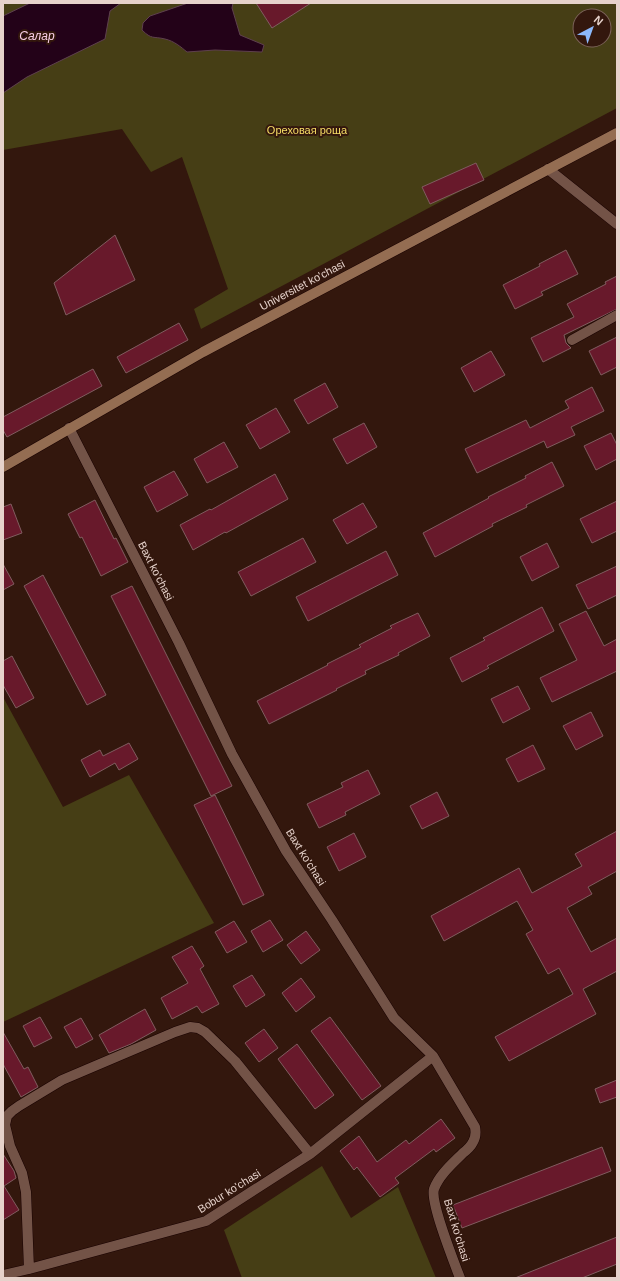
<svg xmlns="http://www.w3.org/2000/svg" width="620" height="1281" viewBox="0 0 620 1281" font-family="Helvetica,sans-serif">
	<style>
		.green { fill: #463e15; fill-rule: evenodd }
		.water { fill: #230218; stroke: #5e404e }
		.building { fill: #68192b; stroke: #805c5f }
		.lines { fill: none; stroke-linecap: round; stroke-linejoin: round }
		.street-casing { stroke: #190200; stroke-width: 11 }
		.secondary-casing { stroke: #190200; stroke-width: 11 }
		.street { stroke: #735347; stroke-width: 10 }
		.secondary { stroke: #946d52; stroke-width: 10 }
		.labels { text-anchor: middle; stroke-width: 4; stroke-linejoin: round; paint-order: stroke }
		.park-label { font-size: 11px; fill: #f6dd66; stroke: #33170d }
		.street-label { font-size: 11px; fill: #e6d2cb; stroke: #33170d }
		.water-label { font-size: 12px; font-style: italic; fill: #f9cfe6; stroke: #33170d }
	</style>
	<rect width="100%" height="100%" fill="#33170d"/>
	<!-- green -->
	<path class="green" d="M 3,3 L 617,3 L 617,108 L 201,329 L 194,309 L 228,289 L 182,157 L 151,172 L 122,129 L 3,150 ZM 580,16 L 604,16 L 604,40 L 580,40 Z
		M 3,697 L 63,807 L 129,775 L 214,923 L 3,1022 Z
		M 322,1166 L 351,1218 L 398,1187 L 436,1278 L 242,1278 L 224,1230 Z"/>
	<!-- water -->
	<path class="water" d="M 30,3 L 121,3 L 110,11 L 105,39 L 27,77 L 3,93 L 3,16 Z
		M 188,3 L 233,3 L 232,8 L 240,35 L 264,45 L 262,52 L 215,50 L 187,52 C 181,47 174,41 165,39 C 153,36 152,40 142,30 L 143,23 L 150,16 Z"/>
	<!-- building -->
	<path class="building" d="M 256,3 L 311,3 L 272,28 Z
		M 476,163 L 484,180 L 430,204 L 422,187 Z
		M 115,235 L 135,280 L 66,315 L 54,283 Z
		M 566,250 L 578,274 L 541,292 L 543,295 L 515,309 L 503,285 L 540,266 L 539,264 Z
		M 617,276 L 617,309 L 564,335 L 566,343 L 571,348 L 543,362 L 531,338 L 574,317 L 567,304 L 606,284 L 605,282 Z
		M 179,323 L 188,340 L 126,373 L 117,357 Z
		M 617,337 L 617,367 L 601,375 L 589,351 Z
		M 491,351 L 505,375 L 474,392 L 461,368 Z
		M 93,369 L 102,386 L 7,437 L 3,430 L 3,417 Z
		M 325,383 L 338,407 L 308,424 L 294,400 Z
		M 592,387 L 604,411 L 571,427 L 575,435 L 547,448 L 544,441 L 477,473 L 465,449 L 526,420 L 530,428 L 569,408 L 565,401 Z
		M 276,408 L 290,432 L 260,449 L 246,425 Z
		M 364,423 L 377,447 L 347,464 L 333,439 Z
		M 611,433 L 617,445 L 617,459 L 596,470 L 584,446 Z
		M 224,442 L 238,467 L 207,483 L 194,459 Z
		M 552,462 L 564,486 L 526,505 L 527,507 L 492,524 L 493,526 L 435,557 L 423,533 L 489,498 L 488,497 L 526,478 L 525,476 Z
		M 174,471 L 188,495 L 157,512 L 144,487 Z
		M 275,474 L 288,499 L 226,533 L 225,532 L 193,550 L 180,525 L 210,509 L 211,510 Z
		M 95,500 L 114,539 L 116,538 L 128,562 L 101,576 L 82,537 L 80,538 L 68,514 Z
		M 617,501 L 617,531 L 592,543 L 580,519 Z
		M 363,503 L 377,527 L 347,544 L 333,520 Z
		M 11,504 L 22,533 L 3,540 L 3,507 Z
		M 303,538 L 316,562 L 251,596 L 238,572 Z
		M 547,543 L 559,567 L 532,581 L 520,557 Z
		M 386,551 L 398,575 L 308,621 L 296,597 Z
		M 3,564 L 14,584 L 3,590 Z
		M 617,566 L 617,595 L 588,609 L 576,585 Z
		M 43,575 L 106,695 L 87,705 L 24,586 Z
		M 132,586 L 232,786 L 211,796 L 111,596 Z
		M 542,607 L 554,631 L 487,666 L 489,668 L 462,682 L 450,658 L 485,640 L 483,638 Z
		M 586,611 L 604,646 L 617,639 L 617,671 L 552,702 L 540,678 L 577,660 L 559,624 Z
		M 418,613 L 430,636 L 398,653 L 399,655 L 365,671 L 366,674 L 336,689 L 337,690 L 269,724 L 257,701 L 328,665 L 327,664 L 361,647 L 359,645 L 392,628 L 390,626 Z
		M 12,656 L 34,698 L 16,708 L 3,685 L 3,661 Z
		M 518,686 L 530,709 L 503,723 L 491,699 Z
		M 591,712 L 603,736 L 576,750 L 563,726 Z
		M 129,743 L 138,759 L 119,770 L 115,763 L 90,777 L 81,760 L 100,750 L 103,756 Z
		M 533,745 L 545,769 L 518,782 L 506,759 Z
		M 368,770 L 380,794 L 345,812 L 346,815 L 319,828 L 307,804 L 343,787 L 341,783 Z
		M 437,792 L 449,816 L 422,829 L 410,806 Z
		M 215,795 L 264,895 L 243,905 L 194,805 Z
		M 617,831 L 617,871 L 588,887 L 592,894 L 567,908 L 591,952 L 617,938 L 617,971 L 583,989 L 596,1014 L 509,1061 L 495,1037 L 573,994 L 559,968 L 548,974 L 526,934 L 533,930 L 517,901 L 444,941 L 431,916 L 519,868 L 532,893 L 582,866 L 575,854 Z
		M 354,833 L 366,857 L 339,871 L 327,847 Z
		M 270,920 L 283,940 L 263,952 L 251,931 Z
		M 234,921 L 247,942 L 227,953 L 215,932 Z
		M 306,931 L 320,950 L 301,964 L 287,945 Z
		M 192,946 L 204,966 L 200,969 L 219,1004 L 202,1013 L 197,1006 L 172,1019 L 161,998 L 188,983 L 172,957 Z
		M 252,975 L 265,995 L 246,1007 L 233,986 Z
		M 301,978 L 315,997 L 296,1012 L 282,993 Z
		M 145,1009 L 156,1030 L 131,1044 L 109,1053 L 99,1035 Z
		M 40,1017 L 52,1038 L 34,1047 L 23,1026 Z
		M 330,1017 L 381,1086 L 362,1100 L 311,1031 Z
		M 81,1018 L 93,1039 L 76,1048 L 64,1027 Z
		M 264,1029 L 278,1048 L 259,1062 L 245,1043 Z
		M 3,1032 L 24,1069 L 28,1067 L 38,1087 L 21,1097 L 3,1064 Z
		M 297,1044 L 334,1095 L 315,1109 L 278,1059 Z
		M 617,1080 L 617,1097 L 600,1103 L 595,1089 Z
		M 441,1119 L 455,1138 L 436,1152 L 434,1149 L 395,1178 L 399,1183 L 380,1197 L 357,1167 L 354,1170 L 340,1151 L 359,1136 L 377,1162 L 406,1140 L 409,1144 Z
		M 602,1147 L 611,1171 L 462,1228 L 453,1205 Z
		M 3,1154 L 14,1171 L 16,1178 L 4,1186 L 19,1210 L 3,1220 Z
		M 617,1237 L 617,1264 L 582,1278 L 515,1278 Z"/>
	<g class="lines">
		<defs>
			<path id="street" d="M 548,169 L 617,224
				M 572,340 L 617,315
				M 69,428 L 179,643 L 232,754 L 286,851 L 332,920 L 394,1018 L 433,1056 L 475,1127 C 476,1132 476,1137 473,1142 C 471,1146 467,1150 463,1153 C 453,1163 439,1175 434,1189 C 430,1202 454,1262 460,1278
				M 29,1269 L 26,1192 L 22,1173 L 10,1146 L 5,1125 L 7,1116 L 12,1111 L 19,1106 L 62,1080 L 175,1032 L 190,1027 L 198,1028 L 205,1032 L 235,1061 L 310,1154
				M 3,1275 L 29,1269 L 206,1221 L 310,1154 L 433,1056"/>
			<path id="secondary" d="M 3,467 L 203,352 L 617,133"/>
		</defs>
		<!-- street casing -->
		<use href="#street" class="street-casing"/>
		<!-- secondary casing -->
		<use href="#secondary" class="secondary-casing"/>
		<!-- street -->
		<use href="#street" class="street"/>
		<!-- secondary -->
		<use href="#secondary" class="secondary"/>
	</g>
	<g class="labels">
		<!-- park labels -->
		<g class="park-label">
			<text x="307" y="134">Ореховая роща</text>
		</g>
		<!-- street labels -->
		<g class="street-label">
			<text transform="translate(302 285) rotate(-28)" y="4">Universitet ko'chasi</text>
			<text transform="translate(156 571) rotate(63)" y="4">Baxt ko'chasi</text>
			<text transform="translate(306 857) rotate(58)" y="4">Baxt ko'chasi</text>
			<text transform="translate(229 1191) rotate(-32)" y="4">Bobur ko'chasi</text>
			<text transform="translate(457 1230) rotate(73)" y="4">Baxt ko'chasi</text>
		</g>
		<!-- water labels -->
		<g class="water-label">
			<text x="37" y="40">Салар</text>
		</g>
	</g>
	<!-- border -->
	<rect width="620" height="1281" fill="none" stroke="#e6d2cb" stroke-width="8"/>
	<!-- north arrow -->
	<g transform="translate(592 28) rotate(41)"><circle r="19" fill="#33170d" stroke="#7b6259"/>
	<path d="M0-3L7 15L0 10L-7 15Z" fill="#8cb9fc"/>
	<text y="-6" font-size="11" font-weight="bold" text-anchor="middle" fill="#e6d2cb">N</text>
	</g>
</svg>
